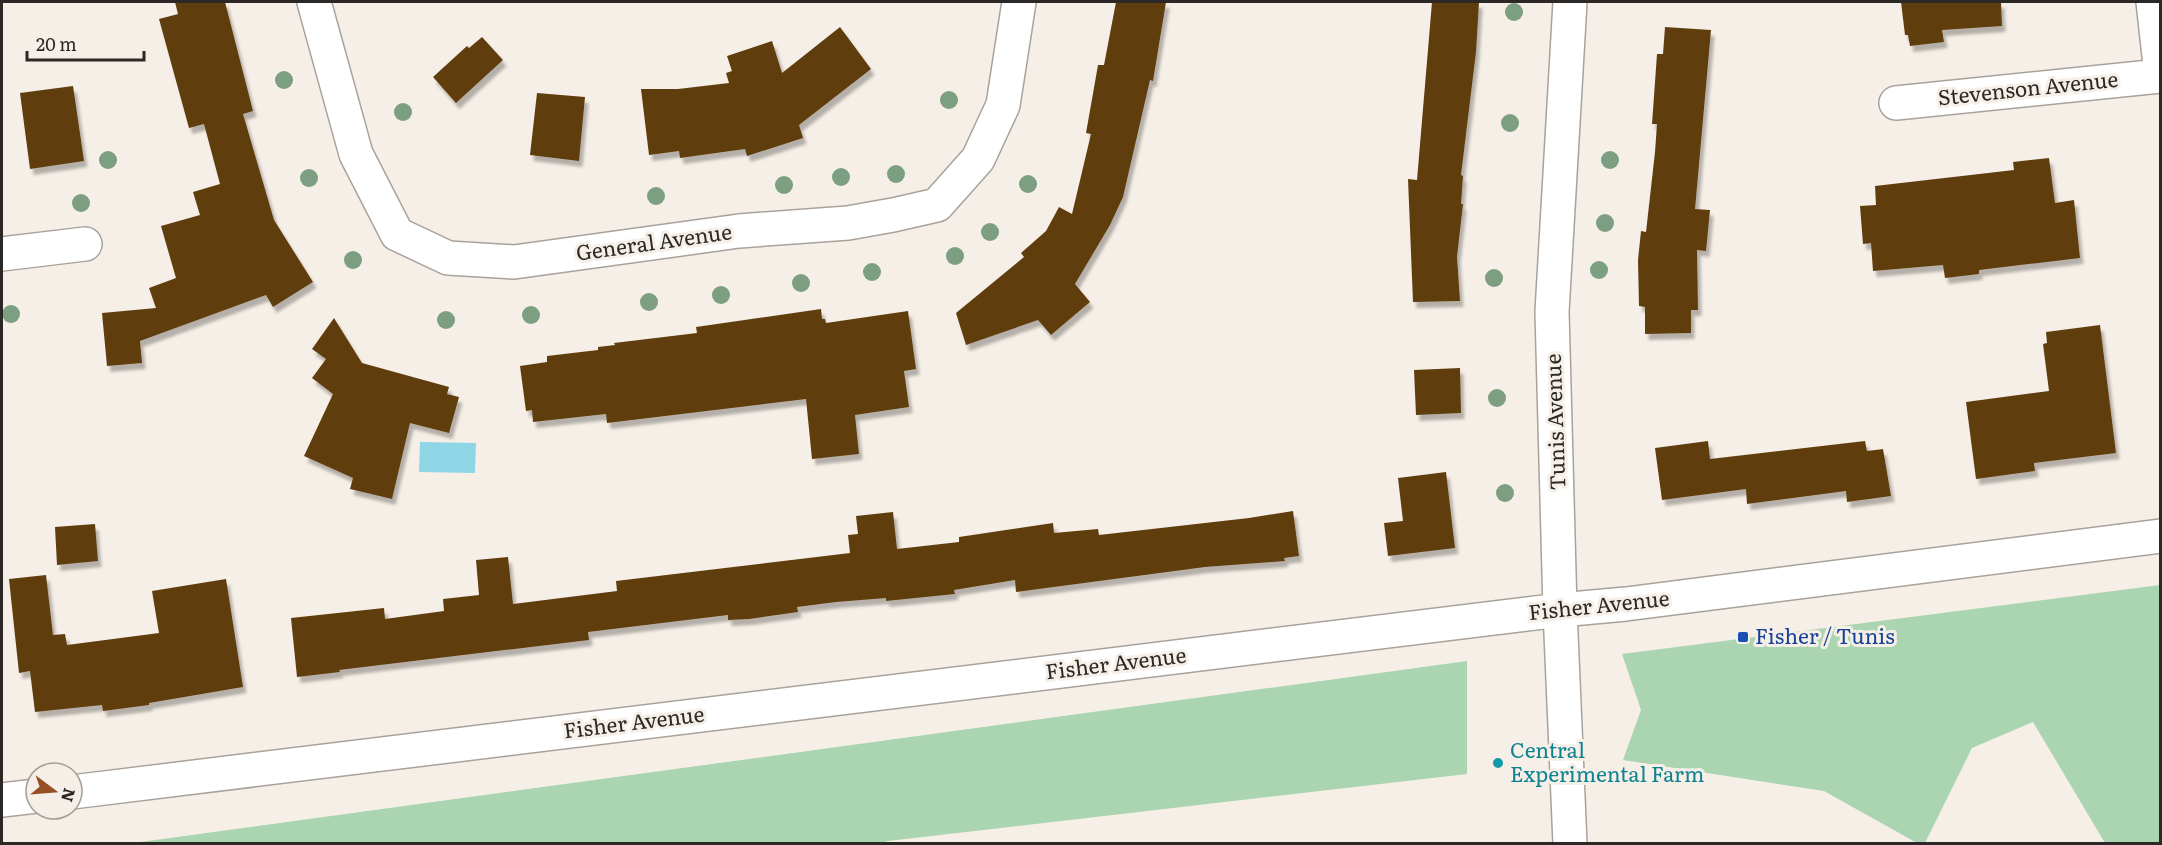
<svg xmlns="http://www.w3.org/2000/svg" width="2162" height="845" viewBox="0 0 2162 845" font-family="Literata,serif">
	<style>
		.green { fill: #aad5b0 }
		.water { fill: #8ed5e6 }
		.building { fill: #603e11; filter: url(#shadow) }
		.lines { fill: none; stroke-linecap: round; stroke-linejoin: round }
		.street-casing { stroke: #a9a29b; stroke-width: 36 }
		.secondary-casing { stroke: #a9a29b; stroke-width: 36 }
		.street { stroke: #fff; stroke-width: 33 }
		.secondary { stroke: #fff; stroke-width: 33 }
		.tree { fill: #7b9f80 }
		.transit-dot { fill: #1a4fb4; stroke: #f6efe7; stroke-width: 2 }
		.culture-dot { fill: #0f9aa8; stroke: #f6efe7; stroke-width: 2 }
		.labels { text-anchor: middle; stroke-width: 6; stroke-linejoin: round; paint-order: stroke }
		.street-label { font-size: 21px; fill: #2b2826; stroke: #f6efe7 }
		.transit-label { font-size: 21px; fill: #164399; stroke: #f6efe7; text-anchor: start }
		.culture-label { font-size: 21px; fill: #0d838f; stroke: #f6efe7; text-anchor: start }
	</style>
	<defs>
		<filter id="shadow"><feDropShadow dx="3.5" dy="6" stdDeviation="1.5" flood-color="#0004"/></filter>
	</defs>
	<rect width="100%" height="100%" fill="#f6efe7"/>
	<!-- green -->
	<path class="green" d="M 2160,585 L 2160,843 L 2105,843 L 2033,722 L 1972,748 L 1925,843 L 1917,843 L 1824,791 L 1623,760 L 1641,710 L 1622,654 Z
		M 1467,661 L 1467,774 L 888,841 L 881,843 L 133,843 Z"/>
	<!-- water -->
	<path class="water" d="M 420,442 L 476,443 L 475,473 L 419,472 Z"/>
	<!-- building -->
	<path class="building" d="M 175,2 L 225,2 L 253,111 L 243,114 L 274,220 L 313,282 L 273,307 L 266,295 L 140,341 L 142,363 L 107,366 L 102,313 L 156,308 L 149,288 L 176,278 L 161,226 L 200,215 L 193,192 L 220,184 L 204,124 L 189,128 L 159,19 L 178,14 Z
		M 1116,2 L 1166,2 L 1153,81 L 1150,80 L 1123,197 L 1110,225 L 1075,284 L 1090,302 L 1051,335 L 1038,320 L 966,345 L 956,313 L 1024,257 L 1021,253 L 1046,231 L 1059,207 L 1072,214 L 1091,134 L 1086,133 L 1098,65 L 1104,65 Z
		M 1432,2 L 1479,2 L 1476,52 L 1461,175 L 1463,176 L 1461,204 L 1463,204 L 1457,257 L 1460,301 L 1413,302 L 1408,179 L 1417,180 Z
		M 1901,2 L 2001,2 L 2002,26 L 1942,30 L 1944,42 L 1910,46 L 1908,35 L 1905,35 Z
		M 840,27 L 871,69 L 799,125 L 803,138 L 747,156 L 745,149 L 680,158 L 679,151 L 649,155 L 641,89 L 678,89 L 729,83 L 726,73 L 732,71 L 727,56 L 772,41 L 782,73 Z
		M 1665,27 L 1711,30 L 1695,209 L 1710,210 L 1706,251 L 1697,250 L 1698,310 L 1691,310 L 1691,333 L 1645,334 L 1645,307 L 1639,306 L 1638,260 L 1641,231 L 1646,232 L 1655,152 L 1657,124 L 1652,124 L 1657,54 L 1663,54 Z
		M 482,37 L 503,60 L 456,103 L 433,77 L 467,46 L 469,48 Z
		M 73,86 L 84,161 L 30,169 L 20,93 Z
		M 537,93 L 585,97 L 579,161 L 530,155 Z
		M 2049,158 L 2055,203 L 2074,200 L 2080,258 L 1979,270 L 1979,274 L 1945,278 L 1943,265 L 1873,271 L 1871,243 L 1863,244 L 1860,206 L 1876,205 L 1875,186 L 2014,170 L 2013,162 Z
		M 821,309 L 822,319 L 825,319 L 826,323 L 908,311 L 916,369 L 904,371 L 909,407 L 855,415 L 859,454 L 812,459 L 806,399 L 607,423 L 606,414 L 533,422 L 532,410 L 526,411 L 520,366 L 547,362 L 547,356 L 598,350 L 598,347 L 615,345 L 614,343 L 697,333 L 696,327 Z
		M 334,318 L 362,363 L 449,387 L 447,394 L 459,397 L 449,433 L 410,423 L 392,499 L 350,489 L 353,478 L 304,456 L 333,394 L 312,378 L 326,359 L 312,349 Z
		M 2100,325 L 2116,453 L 2034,463 L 2035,471 L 1976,479 L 1966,402 L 2049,391 L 2043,344 L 2047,343 L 2046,332 Z
		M 1460,368 L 1461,413 L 1416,415 L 1414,370 Z
		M 1708,441 L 1710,459 L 1865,441 L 1867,451 L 1883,449 L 1891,496 L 1847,502 L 1846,491 L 1747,504 L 1746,489 L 1662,500 L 1655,448 Z
		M 1446,472 L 1455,548 L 1388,556 L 1384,523 L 1403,521 L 1398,478 Z
		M 1293,511 L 1299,556 L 1284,558 L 1285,561 L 1205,567 L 1016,592 L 1015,580 L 954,590 L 955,594 L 886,601 L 886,598 L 836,602 L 797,607 L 798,612 L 749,619 L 728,620 L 728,615 L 588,632 L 589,640 L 339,670 L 340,672 L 297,677 L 291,618 L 384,608 L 385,619 L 444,611 L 443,599 L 479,595 L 476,560 L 508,557 L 513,604 L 617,591 L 616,581 L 850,553 L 848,535 L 858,534 L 856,516 L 893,512 L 897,549 L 959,542 L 959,537 L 1053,523 L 1054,533 L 1098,529 L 1099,535 L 1249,518 Z
		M 95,524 L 98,561 L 57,565 L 55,527 Z
		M 46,575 L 53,635 L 65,634 L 67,645 L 159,633 L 152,591 L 226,579 L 243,687 L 149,703 L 149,705 L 103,711 L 102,705 L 35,712 L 30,671 L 19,673 L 9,579 Z"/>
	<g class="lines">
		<defs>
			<path id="street" d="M 314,2 L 356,154 L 397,234 L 448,258 L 514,262 L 739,231 L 848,223 L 893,215 L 937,205 L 978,159 L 1003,105 L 1019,2
				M 2153,2 L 2160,65
				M 1896,103 L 2160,76
				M 2,254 L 85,244
				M 1570,844 L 1560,610 L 1552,312 L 1570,2"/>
			<path id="secondary" d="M 72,792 L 1560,610 L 1626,604 L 2160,536
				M 2,800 L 36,796"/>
		</defs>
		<!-- street casing -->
		<use href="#street" class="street-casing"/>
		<!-- secondary casing -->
		<use href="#secondary" class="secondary-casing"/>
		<!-- street -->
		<use href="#street" class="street"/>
		<!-- secondary -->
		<use href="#secondary" class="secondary"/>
	</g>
	<!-- trees -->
	<g class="tree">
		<circle cx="1514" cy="12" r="9"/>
		<circle cx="284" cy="80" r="9"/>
		<circle cx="949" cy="100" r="9"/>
		<circle cx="403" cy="112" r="9"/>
		<circle cx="1510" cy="123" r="9"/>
		<circle cx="108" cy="160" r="9"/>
		<circle cx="1610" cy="160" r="9"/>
		<circle cx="896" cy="174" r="9"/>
		<circle cx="841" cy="177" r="9"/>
		<circle cx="309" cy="178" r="9"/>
		<circle cx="1028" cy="184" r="9"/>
		<circle cx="784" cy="185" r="9"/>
		<circle cx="656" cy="196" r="9"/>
		<circle cx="81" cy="203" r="9"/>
		<circle cx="1605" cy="223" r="9"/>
		<circle cx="990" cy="232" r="9"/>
		<circle cx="955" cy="256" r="9"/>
		<circle cx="353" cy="260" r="9"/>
		<circle cx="1599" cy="270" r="9"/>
		<circle cx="872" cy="272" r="9"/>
		<circle cx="1494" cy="278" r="9"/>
		<circle cx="801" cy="283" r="9"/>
		<circle cx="721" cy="295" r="9"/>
		<circle cx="649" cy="302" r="9"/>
		<circle cx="11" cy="314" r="9"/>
		<circle cx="531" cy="315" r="9"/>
		<circle cx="446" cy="320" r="9"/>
		<circle cx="1497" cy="398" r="9"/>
		<circle cx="1505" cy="493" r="9"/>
	</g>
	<!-- markers -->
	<rect class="transit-dot" x="1737" y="631" width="12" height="12" rx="3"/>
	<circle class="culture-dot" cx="1498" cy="763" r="6"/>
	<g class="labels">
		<!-- street labels -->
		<g class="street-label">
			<text transform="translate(2028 89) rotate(-6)" y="7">Stevenson Avenue</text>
			<text transform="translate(654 243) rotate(-8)" y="7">General Avenue</text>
			<text transform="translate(1556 422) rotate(-92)" y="7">Tunis Avenue</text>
			<text transform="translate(1599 606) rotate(-6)" y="7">Fisher Avenue</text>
			<text transform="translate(1116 664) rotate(-7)" y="7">Fisher Avenue</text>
			<text transform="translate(634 723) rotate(-7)" y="7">Fisher Avenue</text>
		</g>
		<!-- transit labels -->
		<g class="transit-label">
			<text x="1755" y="644">Fisher / Tunis</text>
		</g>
		<!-- culture labels -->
		<g class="culture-label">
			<text x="1510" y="758">Central<tspan x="1510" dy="24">Experimental Farm</tspan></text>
		</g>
	</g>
	<!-- border -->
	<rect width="2162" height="845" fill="none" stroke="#2b2826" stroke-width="6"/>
	<!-- north arrow -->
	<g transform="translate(54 791) rotate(106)"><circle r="28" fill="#f6efe7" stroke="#a59f9a" stroke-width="1.5"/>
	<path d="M0-4.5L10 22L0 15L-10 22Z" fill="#955026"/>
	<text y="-9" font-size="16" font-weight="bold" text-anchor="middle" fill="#2b2826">N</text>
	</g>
	<!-- scale -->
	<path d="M27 51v9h117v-9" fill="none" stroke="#2b2826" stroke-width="3"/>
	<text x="36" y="51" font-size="18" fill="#2b2826" stroke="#f6efe7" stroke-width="4.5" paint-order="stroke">20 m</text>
</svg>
